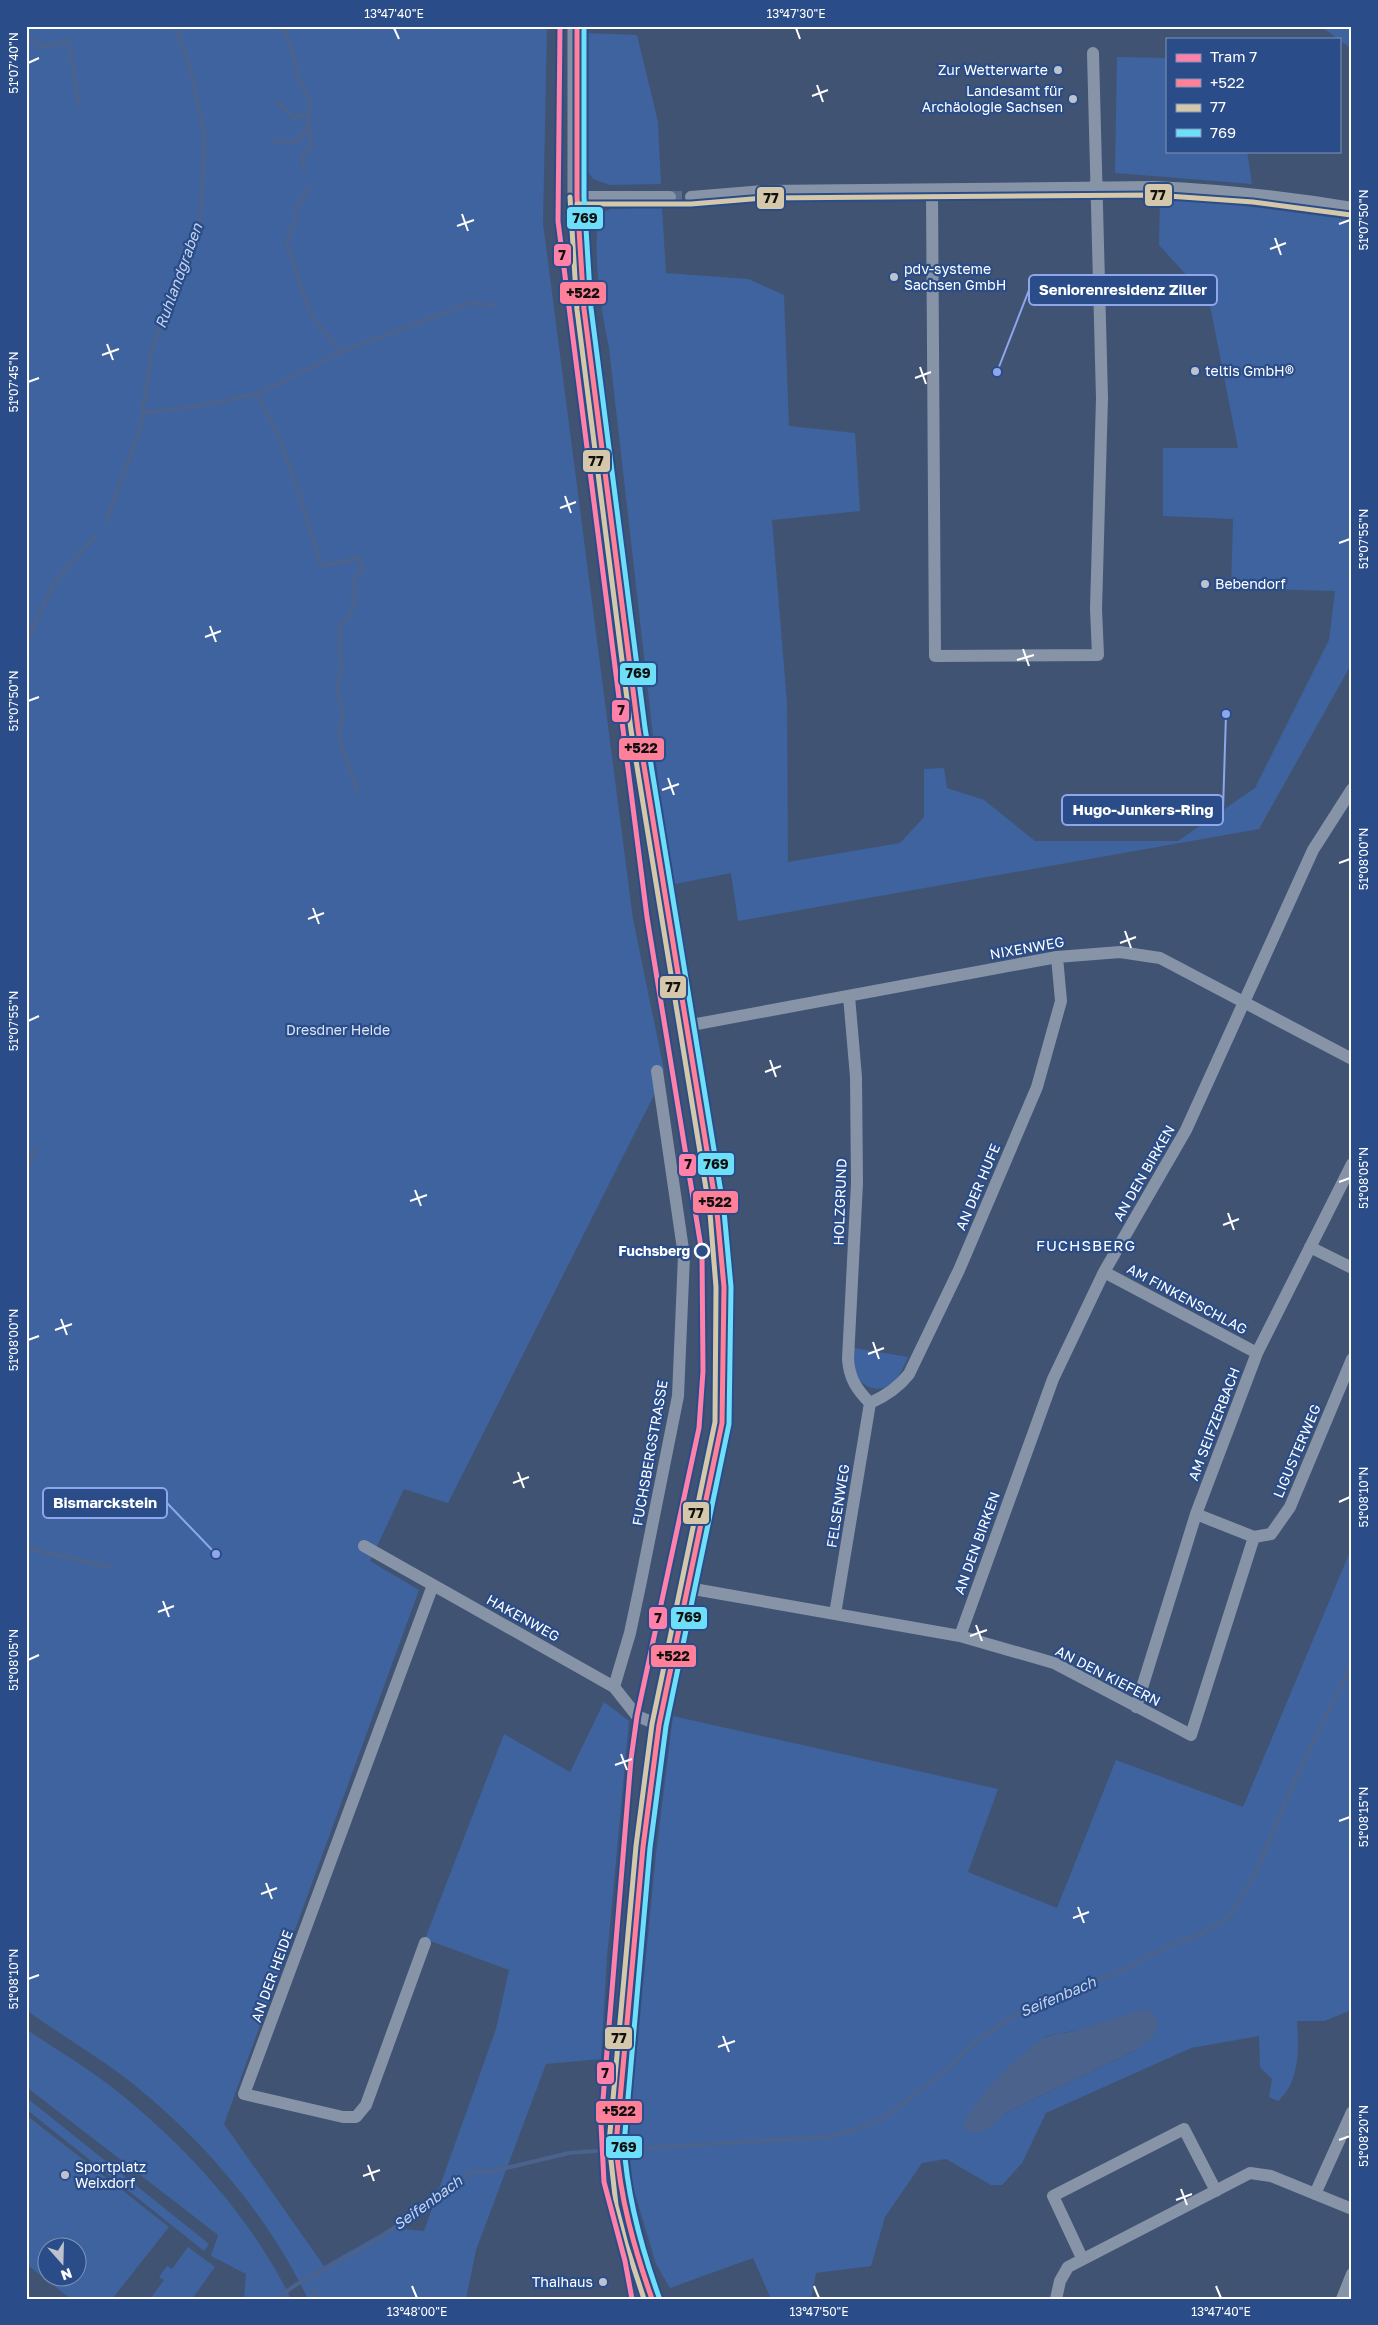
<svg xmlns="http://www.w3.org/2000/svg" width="1378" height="2325" viewBox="0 0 1378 2325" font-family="'Golos Text',sans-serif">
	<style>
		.green { fill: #3f639e; fill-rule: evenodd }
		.water { fill: #4b628d }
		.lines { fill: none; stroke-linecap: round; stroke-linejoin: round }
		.stream { stroke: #4b628d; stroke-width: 4 }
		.street-tunnel { stroke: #5d6d88; stroke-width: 12; stroke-dasharray: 12 6; stroke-linecap: butt }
		.street { stroke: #8794a8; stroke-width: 12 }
		.secondary { stroke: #818ea4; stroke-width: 19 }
		.bus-1-casing { stroke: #2a4d89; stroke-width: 9 }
		.bus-2-casing { stroke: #2a4d89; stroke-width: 9 }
		.bus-3-casing { stroke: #2a4d89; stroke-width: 9 }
		.bus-1 { stroke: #ff8098; stroke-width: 5 }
		.bus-2 { stroke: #d4c7aa; stroke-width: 5 }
		.bus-3 { stroke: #6ddff8; stroke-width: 5 }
		.tram-1-casing { stroke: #2a4d89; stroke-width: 9 }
		.tram-1 { stroke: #ff80a8; stroke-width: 5 }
		.ticks { fill: none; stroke: #fff; stroke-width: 2 }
		.poi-dot { fill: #bcc3ce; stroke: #2a4d89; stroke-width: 2 }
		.stop-dot { fill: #2a4d89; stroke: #fff; stroke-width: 2.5 }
		.labels { text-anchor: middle; stroke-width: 4.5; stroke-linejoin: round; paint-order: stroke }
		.poi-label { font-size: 14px; fill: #fff; stroke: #2a4d89; text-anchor: start }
		.street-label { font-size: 14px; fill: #fff; stroke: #2a4d89 }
		.park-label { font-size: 14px; fill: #dbe6f7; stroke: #2a4d89 }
		.stop-label { font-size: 14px; font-weight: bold; fill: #fff; stroke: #2a4d89; text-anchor: end }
		.water-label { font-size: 15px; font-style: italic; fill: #c3d4f0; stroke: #2a4d89 }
		.neighbourhood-label { font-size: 15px; letter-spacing: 1px; fill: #fff; stroke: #2a4d89 }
		.leader { fill: none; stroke: #8ea6ec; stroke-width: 2 }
		.callout-dot { fill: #8ea6ec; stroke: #2a4d89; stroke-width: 2 }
		.callout { fill: #2a4d89; stroke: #8ea6ec; stroke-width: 2 }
		.callout-label { font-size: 15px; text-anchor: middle; font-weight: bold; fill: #fff }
		.line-badge { stroke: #2a4d89; stroke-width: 2 }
		.pale-badge-label { font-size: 14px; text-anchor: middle; font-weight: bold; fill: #111 }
		.neatline { fill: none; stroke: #fff; stroke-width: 2 }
		.ticks-label { font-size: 12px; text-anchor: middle; fill: #fff }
	</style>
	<rect width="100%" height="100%" fill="#405373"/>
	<!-- green -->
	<path class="green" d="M 26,26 L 547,26 L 543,223 L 633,919 L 664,1070 L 653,1097 L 448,1503 L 404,1489 L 370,1561 L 419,1590 L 224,2124 L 324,2266 L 391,2228 L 424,2231 L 496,2029 L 509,1970 L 425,1939 L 504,1734 L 570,1772 L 604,1702 L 629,1721 L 607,1957 L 601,2059 L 546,2064 L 476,2250 L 466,2299 L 308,2299 C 267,2214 205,2142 132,2083 C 99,2057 61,2035 26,2010 Z
		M 1320,26 L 1352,26 L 1352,49 Z
		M 584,33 L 637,35 L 658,122 L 661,184 L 610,185 L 593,179 L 586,169 Z
		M 1117,57 L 1167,58 L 1167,151 L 1247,151 L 1252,184 L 1115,173 Z
		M 1160,195 L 1352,220 L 1352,663 L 1259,829 L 738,921 L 731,873 L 670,885 L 609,348 C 601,309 592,254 599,214 L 611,209 L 662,207 L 666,273 L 748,279 L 784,295 L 789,426 L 855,433 L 860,511 L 772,520 L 787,703 L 788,862 L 900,843 L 924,817 L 924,769 L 944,768 L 947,788 L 984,800 L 1035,841 L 1178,841 L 1255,788 L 1329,640 L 1335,591 L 1231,588 L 1233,519 L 1163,516 L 1163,448 L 1238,448 L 1209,300 L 1159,245 Z
		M 854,1348 L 908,1357 C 904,1365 900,1376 894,1382 C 878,1397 855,1385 853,1364 C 853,1359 854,1353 854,1348 Z
		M 1352,1547 L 1352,2010 L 1324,2021 L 1297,2021 C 1299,2048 1300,2082 1278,2101 L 1269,2097 L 1272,2079 L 1260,2067 L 1259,2036 L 1191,2048 L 1046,2113 L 1022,2163 L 1002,2185 L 991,2185 L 946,2159 L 922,2163 L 885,2217 L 871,2266 L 816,2273 L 811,2299 L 771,2299 L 753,2258 L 670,2288 L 656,2264 L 633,2187 L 628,2139 L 656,1854 L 673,1716 L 998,1789 L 968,1872 L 1057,1908 L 1116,1760 L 1243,1807 ZM 1079,2030 L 1136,2050 L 1005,2113 L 1002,2074 L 1025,2053 L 1047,2036 Z
		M 26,2029 C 58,2051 93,2071 123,2096 C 191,2152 252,2219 291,2299 L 244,2299 L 246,2274 L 211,2256 L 218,2235 L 29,2089 L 26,2092 Z
		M 27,2098 L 209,2244 L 204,2251 L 26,2109 Z
		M 30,2118 L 169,2227 L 112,2299 L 71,2299 L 26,2264 L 26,2124 ZM 48,2248 L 78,2248 L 78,2278 L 48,2278 Z
		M 188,2247 L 215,2267 L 192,2299 L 150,2299 L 164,2280 L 159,2277 L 167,2266 L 172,2269 Z"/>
	<!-- water -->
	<path class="water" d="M 1144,2009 L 1152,2012 L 1158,2024 L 1153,2037 L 1136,2050 L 1005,2113 C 994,2125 980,2139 963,2129 C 965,2107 1028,2043 1049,2036 C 1059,2033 1069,2033 1079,2030 C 1101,2024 1122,2015 1144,2009 Z"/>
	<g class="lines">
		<!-- stream -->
		<path class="stream" d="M 277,26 L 286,31 L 289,45 L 294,56 L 298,79 L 310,100 L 308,125 L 312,147 L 303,154 L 304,170
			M 26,36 C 41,51 50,46 69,41 L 79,106
			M 277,102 L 294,118 L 309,113
			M 275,141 L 289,142 L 299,140 L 308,125
			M 308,188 L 296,209 L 295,223 L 289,233 L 287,248 L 295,265 L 297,277 L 312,316 L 341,352
			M 257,394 C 288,448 303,507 321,566 L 361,558 L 362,570 L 354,578 L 355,594 L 351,613 L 340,626 L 339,645 L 342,667 L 337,685 L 343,717 L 339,732 L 342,749 L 358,791
			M 143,413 L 198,406 L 257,394 L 341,352 L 470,303 L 495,305
			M 106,522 L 140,429 L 152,349 L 200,219 L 205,137 L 190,68 L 175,26
			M 26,643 L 54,583 L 96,535
			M 27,1169 L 35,1149
			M 26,1411 L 29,1411
			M 26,1548 L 109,1567
			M 628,2149 L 826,2137 L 858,2129 L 888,2115 L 949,2068 L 972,2044 L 1013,2016 L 1125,1969 L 1170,1945 L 1202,1934 L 1231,1915 L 1255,1874 L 1299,1771 L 1352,1663
			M 313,2289 L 318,2299
			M 276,2299 L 297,2284 L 367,2246 L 446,2193 L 471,2172 L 494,2171 L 569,2153 L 596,2151"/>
		<!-- street-tunnel -->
		<path class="street-tunnel" d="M 670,197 L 691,197"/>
		<!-- street -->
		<path class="street" d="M 932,191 L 935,656 L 1098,655 L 1096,609 L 1102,398 L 1093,53
			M 577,197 L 670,197
			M 691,197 L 764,191 L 1154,187 C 1221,190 1286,197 1352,208
			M 849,996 L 856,1077 L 857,1183 L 848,1359 C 849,1378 857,1390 870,1403
			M 686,1026 L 1057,957 L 1120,952 L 1160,958 L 1352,1059
			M 1310,1247 L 1352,1268
			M 1104,1272 L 1257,1353
			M 870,1403 C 886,1396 898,1388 909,1374 L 959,1270 L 1037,1087 L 1061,1001 L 1057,957
			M 1196,1514 L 1254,1537 L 1271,1534 L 1290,1507 L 1352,1359
			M 364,1546 L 614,1687 L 637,1716 L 659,1725
			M 688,1588 L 960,1636 L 1054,1663 L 1191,1735 L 1254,1537
			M 835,1614 L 870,1403
			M 960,1636 L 1053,1379 L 1104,1272 L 1186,1130 L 1313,850 L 1352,789
			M 614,1687 L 630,1633 L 641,1581 L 678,1396 L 684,1256 L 657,1071
			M 1136,1707 L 1196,1514 L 1257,1353 L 1352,1164
			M 425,1943 L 366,2105 L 356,2117 L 343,2117 L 244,2094 L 433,1585
			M 1315,2194 L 1352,2112
			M 1082,2258 L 1053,2196 L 1184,2129 L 1216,2191
			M 1056,2299 L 1060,2281 L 1068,2267 L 1250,2173 L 1271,2176 L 1352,2209
			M 1342,2299 L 1352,2274"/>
		<!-- secondary -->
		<path class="secondary" d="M 577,26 L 577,197 L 584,309 L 638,729 L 717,1212 L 724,1287 L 722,1423 L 659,1725 L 643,1847 L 616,2144 C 618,2198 634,2249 652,2299"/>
		<defs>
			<path id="bus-1" d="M 577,26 L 577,197 L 584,309 L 638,729 L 717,1212 L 724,1287 L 722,1423 L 659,1725 L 643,1847 L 616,2144 C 620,2198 634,2248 652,2299"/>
			<path id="bus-2" d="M 570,197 L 577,310 L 631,730 L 710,1213 L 716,1287 L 715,1422 L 652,1724 L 636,1846 L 609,2143 L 616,2205 L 626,2244 L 644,2299
				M 577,204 L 691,204 L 764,198 L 1154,195 L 1253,202 L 1351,215"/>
			<path id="bus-3" d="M 584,26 L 584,197 L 591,308 L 645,728 L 724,1211 L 731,1287 L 729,1424 L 666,1726 L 650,1848 L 624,2144 C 627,2197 641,2247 659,2297"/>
		</defs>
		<!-- bus-1 casing -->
		<use href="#bus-1" class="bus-1-casing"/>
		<!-- bus-2 casing -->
		<use href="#bus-2" class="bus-2-casing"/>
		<!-- bus-3 casing -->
		<use href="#bus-3" class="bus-3-casing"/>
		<!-- bus-1 -->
		<use href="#bus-1" class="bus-1"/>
		<!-- bus-2 -->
		<use href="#bus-2" class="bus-2"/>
		<!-- bus-3 -->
		<use href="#bus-3" class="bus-3"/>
		<defs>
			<path id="tram-1" d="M 560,26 L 558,221 L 647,917 L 702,1253 L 703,1371 L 699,1428 L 637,1716 L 631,1759 L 601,2124 L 604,2182 L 625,2261 L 632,2299"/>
		</defs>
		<!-- tram-1 casing -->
		<use href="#tram-1" class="tram-1-casing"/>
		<!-- tram-1 -->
		<use href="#tram-1" class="tram-1"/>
	</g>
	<!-- ticks -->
	<path class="ticks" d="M 394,28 L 399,39M 796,28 L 800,39M 28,63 L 39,58M 817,85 L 823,102M 812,96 L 828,90M 462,214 L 468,231M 1339,224 L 1350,220M 457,226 L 474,220M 1275,238 L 1281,255M 1270,249 L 1286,243M 107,344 L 113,360M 102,355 L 119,349M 920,367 L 926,384M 915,378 L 931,372M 28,382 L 39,378M 565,496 L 571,513M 560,508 L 576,502M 1339,543 L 1350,539M 210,626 L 216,642M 205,637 L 221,631M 1023,649 L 1029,666M 1017,660 L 1034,655M 28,701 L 39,697M 668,778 L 674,795M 662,790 L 679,784M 1339,863 L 1350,859M 313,908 L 319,924M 308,919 L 324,913M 1125,931 L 1131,948M 1120,943 L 1136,937M 28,1021 L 39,1016M 770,1060 L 776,1077M 765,1072 L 781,1066M 1339,1182 L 1350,1178M 415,1190 L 421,1206M 410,1201 L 427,1195M 1228,1213 L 1234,1230M 1223,1225 L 1239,1219M 61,1319 L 67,1335M 55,1330 L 72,1324M 28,1340 L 39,1336M 873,1342 L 879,1359M 868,1354 L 884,1348M 518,1472 L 524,1488M 513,1483 L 529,1477M 1339,1502 L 1350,1497M 163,1601 L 169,1617M 158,1612 L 174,1606M 976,1625 L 982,1641M 970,1636 L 987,1630M 28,1660 L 39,1655M 621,1754 L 627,1770M 615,1765 L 632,1759M 1339,1821 L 1350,1817M 266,1883 L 272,1899M 261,1894 L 277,1888M 1078,1907 L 1084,1923M 1073,1918 L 1089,1912M 28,1979 L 39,1975M 723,2036 L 729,2052M 718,2047 L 735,2041M 1339,2140 L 1350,2136M 368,2165 L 374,2181M 363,2176 L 380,2170M 1181,2189 L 1187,2205M 1176,2200 L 1192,2194M 412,2286 L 417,2298M 814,2286 L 819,2298M 1216,2286 L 1221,2298"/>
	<!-- markers -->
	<g class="poi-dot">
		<circle cx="1058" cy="70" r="5"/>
		<circle cx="1073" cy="99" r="5"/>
		<circle cx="894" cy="277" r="5"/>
		<circle cx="1195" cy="371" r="5"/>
		<circle cx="1205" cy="584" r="5"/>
		<circle cx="65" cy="2175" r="5"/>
		<circle cx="603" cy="2282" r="5"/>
	</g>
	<circle class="stop-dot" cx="702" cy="1251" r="7"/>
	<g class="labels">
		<!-- poi labels -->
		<g class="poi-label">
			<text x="1048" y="75" text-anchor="end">Zur Wetterwarte</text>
			<text x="1063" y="96" text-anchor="end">Landesamt für<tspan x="1063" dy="16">Archäologie Sachsen</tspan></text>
			<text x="904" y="274">pdv-systeme<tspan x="904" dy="16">Sachsen GmbH</tspan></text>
			<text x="1205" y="376">teltis GmbH®</text>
			<text x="1215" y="589">Bebendorf</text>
			<text x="75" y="2172">Sportplatz<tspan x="75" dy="16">Weixdorf</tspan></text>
			<text x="593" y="2287" text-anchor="end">Thaihaus</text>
		</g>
		<!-- street labels -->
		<g class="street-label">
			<text transform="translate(1027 948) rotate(-10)" y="5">NIXENWEG</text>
			<text transform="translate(1144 1173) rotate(-60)" y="5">AN DEN BIRKEN</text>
			<text transform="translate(978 1187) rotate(-67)" y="5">AN DER HUFE</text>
			<text transform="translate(840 1202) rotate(-88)" y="5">HOLZGRUND</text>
			<text transform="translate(1187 1299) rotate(28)" y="5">AM FINKENSCHLAG</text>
			<text transform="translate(1214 1424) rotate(-69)" y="5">AM SEIFZERBACH</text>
			<text transform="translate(1297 1451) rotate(-67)" y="5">LIGUSTERWEG</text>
			<text transform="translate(650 1453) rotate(-80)" y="5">FUCHSBERGSTRASSE</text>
			<text transform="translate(838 1506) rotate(-81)" y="5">FELSENWEG</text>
			<text transform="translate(977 1543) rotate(-70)" y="5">AN DEN BIRKEN</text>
			<text transform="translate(523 1618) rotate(29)" y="5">HAKENWEG</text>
			<text transform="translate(1108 1676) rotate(27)" y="5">AN DEN KIEFERN</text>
			<text transform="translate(272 1976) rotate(-70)" y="5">AN DER HEIDE</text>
		</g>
		<!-- park labels -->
		<g class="park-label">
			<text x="338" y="1035">Dresdner Heide</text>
		</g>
		<!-- stop labels -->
		<g class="stop-label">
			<text x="690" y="1256">Fuchsberg</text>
		</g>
		<!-- water labels -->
		<g class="water-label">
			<text transform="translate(179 276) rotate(-70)" y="5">Ruhlandgraben</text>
			<text transform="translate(1058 1997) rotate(-23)" y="5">Seifenbach</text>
			<text transform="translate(428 2203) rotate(-36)" y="5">Seifenbach</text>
		</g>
		<!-- neighbourhood labels -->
		<g class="neighbourhood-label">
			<text x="1086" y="1251">FUCHSBERG</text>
		</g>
	</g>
	<!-- callouts -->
	<path class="leader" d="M997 372L1029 290M1226 714L1223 810M216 1554L167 1503"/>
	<g class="callout-dot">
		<circle cx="997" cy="372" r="5"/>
		<circle cx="1226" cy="714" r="5"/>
		<circle cx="216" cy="1554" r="5"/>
	</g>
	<g class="callout">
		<rect x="1029" y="275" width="188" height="30" rx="5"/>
		<rect x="1062" y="795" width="161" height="30" rx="5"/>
		<rect x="43" y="1488" width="124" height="30" rx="5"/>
	</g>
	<g class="callout-label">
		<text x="1123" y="295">Seniorenresidenz Ziller</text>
		<text x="1143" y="815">Hugo-Junkers-Ring</text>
		<text x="105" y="1508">Bismarckstein</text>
	</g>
	<g class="line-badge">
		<rect x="1144" y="183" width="29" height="24" rx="5" fill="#d4c7aa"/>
		<rect x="756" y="186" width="29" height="24" rx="5" fill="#d4c7aa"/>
		<rect x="566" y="206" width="38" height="24" rx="5" fill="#6ddff8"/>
		<rect x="553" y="243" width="19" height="24" rx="5" fill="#ff80a8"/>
		<rect x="559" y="281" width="48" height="24" rx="5" fill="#ff8098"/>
		<rect x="582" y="449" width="29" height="24" rx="5" fill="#d4c7aa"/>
		<rect x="619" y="662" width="38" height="24" rx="5" fill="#6ddff8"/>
		<rect x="611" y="699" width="19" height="24" rx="5" fill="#ff80a8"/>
		<rect x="618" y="737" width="47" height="24" rx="5" fill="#ff8098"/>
		<rect x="659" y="975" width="28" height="24" rx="5" fill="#d4c7aa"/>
		<rect x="697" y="1152" width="38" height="24" rx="5" fill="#6ddff8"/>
		<rect x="678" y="1153" width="19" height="24" rx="5" fill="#ff80a8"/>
		<rect x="692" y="1190" width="47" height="24" rx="5" fill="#ff8098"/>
		<rect x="682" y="1501" width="28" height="24" rx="5" fill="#d4c7aa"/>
		<rect x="670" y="1606" width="38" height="24" rx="5" fill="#6ddff8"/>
		<rect x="648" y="1606" width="20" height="24" rx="5" fill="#ff80a8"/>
		<rect x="650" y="1644" width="47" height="24" rx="5" fill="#ff8098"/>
		<rect x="604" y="2026" width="29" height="24" rx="5" fill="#d4c7aa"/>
		<rect x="596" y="2061" width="19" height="24" rx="5" fill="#ff80a8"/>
		<rect x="595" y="2100" width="48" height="24" rx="5" fill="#ff8098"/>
		<rect x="605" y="2135" width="38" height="24" rx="5" fill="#6ddff8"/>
	</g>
	<g class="pale-badge-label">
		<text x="1158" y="200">77</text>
		<text x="771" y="203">77</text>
		<text x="585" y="223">769</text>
		<text x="562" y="260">7</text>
		<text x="583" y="298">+522</text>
		<text x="596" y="466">77</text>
		<text x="638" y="678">769</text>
		<text x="621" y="715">7</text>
		<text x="641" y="753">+522</text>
		<text x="673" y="992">77</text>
		<text x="716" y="1169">769</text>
		<text x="688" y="1169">7</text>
		<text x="715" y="1207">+522</text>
		<text x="696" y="1518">77</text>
		<text x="689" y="1622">769</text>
		<text x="658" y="1623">7</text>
		<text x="673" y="1661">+522</text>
		<text x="619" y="2043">77</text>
		<text x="605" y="2078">7</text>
		<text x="619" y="2116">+522</text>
		<text x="624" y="2152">769</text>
	</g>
	<!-- border -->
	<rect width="1378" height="2325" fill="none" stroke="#2a4d89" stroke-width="55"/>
	<!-- legend -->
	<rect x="1166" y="38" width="175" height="115" fill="#2a4d89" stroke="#7f94b8"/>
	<rect x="1176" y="54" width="25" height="8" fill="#ff80a8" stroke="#7f94b8"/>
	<text x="1210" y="62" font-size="15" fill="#ffffff">Tram 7</text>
	<rect x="1176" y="79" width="25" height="8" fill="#ff8098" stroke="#7f94b8"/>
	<text x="1210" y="88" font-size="15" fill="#ffffff">+522</text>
	<rect x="1176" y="104" width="25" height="8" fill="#d4c7aa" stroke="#7f94b8"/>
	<text x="1210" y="112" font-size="15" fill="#ffffff">77</text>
	<rect x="1176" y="129" width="25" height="8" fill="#6ddff8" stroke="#7f94b8"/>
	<text x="1210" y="138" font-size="15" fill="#ffffff">769</text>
	<!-- north arrow -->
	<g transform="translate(62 2262) rotate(160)"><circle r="24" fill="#2a4d89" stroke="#7f94b8"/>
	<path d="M0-4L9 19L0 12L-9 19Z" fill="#bcc3ce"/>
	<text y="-8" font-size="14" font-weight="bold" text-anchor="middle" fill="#ffffff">N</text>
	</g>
	<rect x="28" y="28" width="1322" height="2270" class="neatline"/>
	<g class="ticks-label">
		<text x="394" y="18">13°47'40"E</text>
		<text x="796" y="18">13°47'30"E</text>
		<text transform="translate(14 63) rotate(-90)" y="4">51°07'40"N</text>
		<text transform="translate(1364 220) rotate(-90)" y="4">51°07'50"N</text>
		<text transform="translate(14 382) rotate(-90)" y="4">51°07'45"N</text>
		<text transform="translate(1364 539) rotate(-90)" y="4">51°07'55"N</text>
		<text transform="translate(14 701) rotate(-90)" y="4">51°07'50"N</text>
		<text transform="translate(1364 859) rotate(-90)" y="4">51°08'00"N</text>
		<text transform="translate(14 1021) rotate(-90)" y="4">51°07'55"N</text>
		<text transform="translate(1364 1178) rotate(-90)" y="4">51°08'05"N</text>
		<text transform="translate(14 1340) rotate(-90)" y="4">51°08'00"N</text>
		<text transform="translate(1364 1497) rotate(-90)" y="4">51°08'10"N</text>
		<text transform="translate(14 1660) rotate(-90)" y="4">51°08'05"N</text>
		<text transform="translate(1364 1817) rotate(-90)" y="4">51°08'15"N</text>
		<text transform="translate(14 1979) rotate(-90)" y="4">51°08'10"N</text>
		<text transform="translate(1364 2136) rotate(-90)" y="4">51°08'20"N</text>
		<text x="417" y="2316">13°48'00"E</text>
		<text x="819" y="2316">13°47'50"E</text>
		<text x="1221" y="2316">13°47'40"E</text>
	</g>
</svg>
